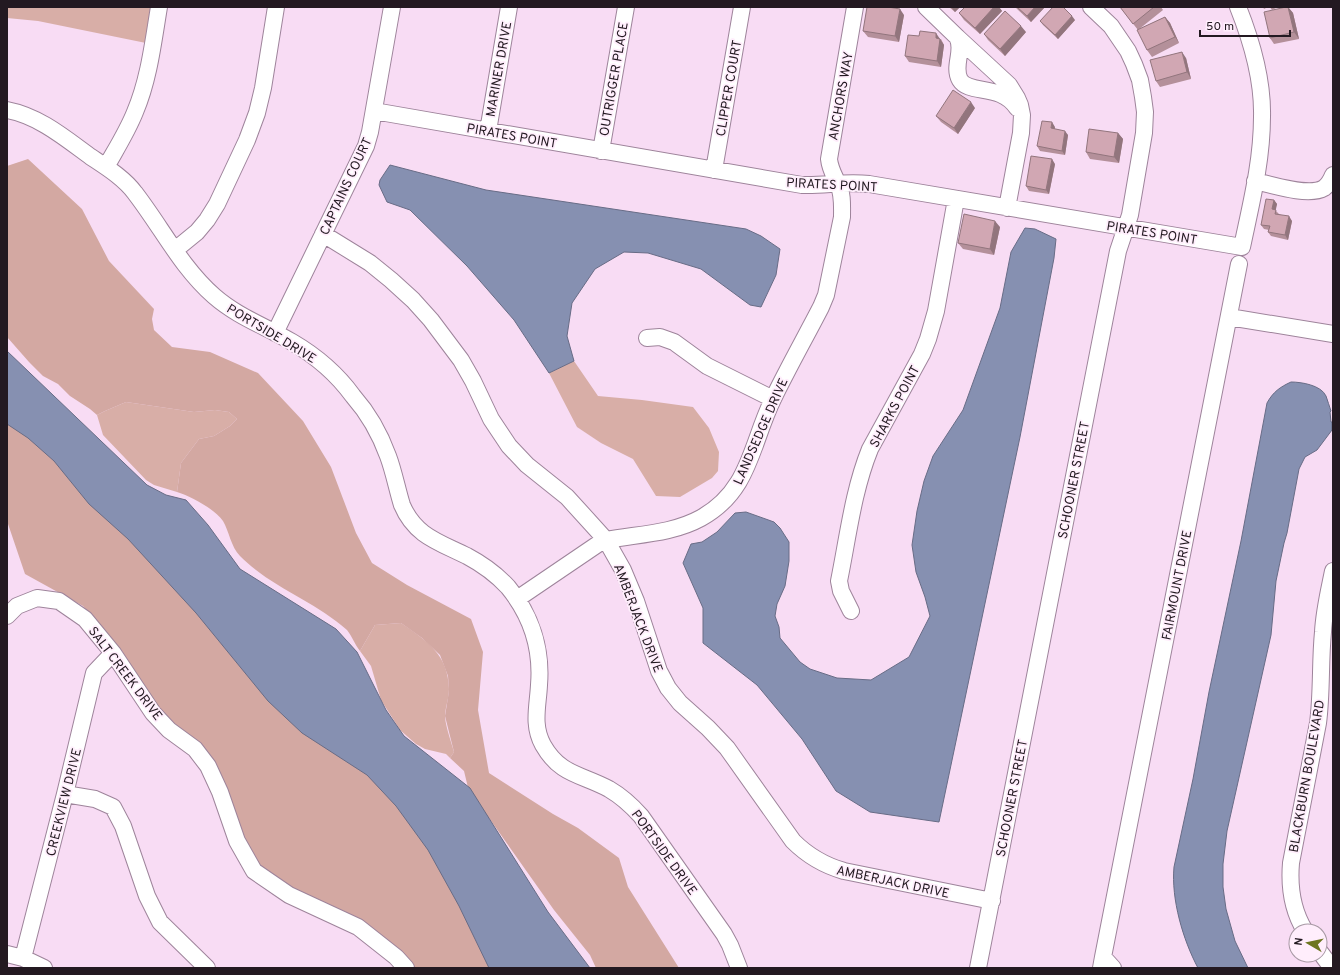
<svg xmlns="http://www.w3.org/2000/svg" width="1340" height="975" viewBox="0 0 1340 975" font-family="Overpass,sans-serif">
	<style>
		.green { fill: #d8aea7 }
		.forest { fill: #d3a8a2 }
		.water { fill: #8690b1; stroke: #686c86 }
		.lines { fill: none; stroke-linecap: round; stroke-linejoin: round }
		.minor-casing { stroke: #9e849b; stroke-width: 18 }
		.minor { stroke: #fff; stroke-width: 16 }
		.wall { fill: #b4909a }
		.shaded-wall { fill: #92757d }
		.building { fill: #d1a7b3; stroke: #92757d }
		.labels { text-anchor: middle; stroke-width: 3.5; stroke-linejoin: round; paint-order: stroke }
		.street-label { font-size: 13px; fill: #231921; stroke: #ffeefc }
	</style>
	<rect width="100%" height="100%" fill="#f8dcf4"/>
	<!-- green -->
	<path class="green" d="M 7,7 L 152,7 L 146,43 L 38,21 L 7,18 Z
		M 574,361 L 598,396 L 642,400 L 693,407 L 709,428 L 719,452 L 718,471 L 712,478 L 680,497 L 656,496 L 633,459 L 601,443 L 577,427 L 549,373 Z
		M 126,402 L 194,412 L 215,410 L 229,412 L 237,419 L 230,426 L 214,436 L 199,439 L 181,463 L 177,492 L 154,485 L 146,480 L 103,435 L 97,415 L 105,411 Z
		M 401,623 C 427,641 448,654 449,689 C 449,698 445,708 445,717 C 446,728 451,741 454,752 L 450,758 L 446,754 L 425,749 L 416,744 L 400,730 L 381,700 L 371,666 L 360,651 L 375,625 Z"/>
	<!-- forest -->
	<path class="forest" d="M 28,159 L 82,209 L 109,261 L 154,309 L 152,319 L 154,330 L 172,347 L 210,352 L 258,373 L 303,421 L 331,467 L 356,533 L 372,563 L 407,585 L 471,619 L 483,652 L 478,710 L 489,773 L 553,814 L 578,828 L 619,858 L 628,887 L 679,968 L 596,968 L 590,955 L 554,910 L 489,818 L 471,800 L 464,771 L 450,758 L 454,752 L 445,716 L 449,691 L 448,676 L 440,655 L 422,638 L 401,623 L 375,625 L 360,651 C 355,645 352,636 347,630 C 315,601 272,588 240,556 C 231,547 229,531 223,521 C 215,509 190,496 177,492 L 181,463 L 199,439 L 214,436 L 230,426 L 237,419 L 229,412 L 215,410 L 194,412 L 126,402 L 105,411 L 97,415 L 90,409 L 70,396 L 58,384 L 43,376 L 29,362 L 7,337 L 7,166 Z
		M 7,414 L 392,789 L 503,968 L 415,968 L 402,953 L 292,890 L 259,867 L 174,725 L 163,714 L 122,654 L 123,652 L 118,649 L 83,606 L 25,574 L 7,521 Z"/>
	<!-- water -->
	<path class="water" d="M 390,165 L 486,190 L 746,229 L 761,236 L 780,249 L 776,275 L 761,307 L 750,305 L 701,269 L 648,253 L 624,252 L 595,269 L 572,303 L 567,336 L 574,361 L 549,373 L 514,320 L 467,266 L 410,210 L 387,202 L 379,185 L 380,180 Z
		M 1025,228 L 1035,229 L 1056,239 L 1054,258 L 1020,437 L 939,822 L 870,812 L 836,791 L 802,739 L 757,685 L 703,643 L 703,608 L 683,563 L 691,544 L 702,542 L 717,532 L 735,513 L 746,512 L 774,522 L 780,528 L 789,542 L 789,561 L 785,586 L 777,604 L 775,616 L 779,627 L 780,638 L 800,662 L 810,669 L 837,678 L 871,680 L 909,657 L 930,616 L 925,597 L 916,572 L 912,545 L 917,511 L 924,481 L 933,456 L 963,410 L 1000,308 L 1011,252 Z
		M 7,351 L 147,485 L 166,495 L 186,500 L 208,525 L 240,569 L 336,629 L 357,652 L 386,710 L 404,736 L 470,788 L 548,912 L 590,968 L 489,968 L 459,906 L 428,850 L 396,806 L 367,775 L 302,733 L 268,701 L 196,613 L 128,539 L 89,504 L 54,461 L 28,438 L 7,424 Z
		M 1291,382 C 1301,382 1321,385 1326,396 C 1328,401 1329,406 1331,411 L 1330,412 L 1331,422 L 1332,422 L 1332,430 L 1317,450 L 1305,457 L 1299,469 L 1287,533 L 1284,543 L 1276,581 L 1271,635 L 1227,831 L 1223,864 L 1223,887 L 1226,909 L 1235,941 L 1248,968 L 1198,968 C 1183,940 1171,899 1174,867 L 1193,779 L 1209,692 L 1241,541 L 1267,403 C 1273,392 1280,387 1291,382 Z"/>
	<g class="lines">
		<defs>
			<path id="minor" d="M 926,7 L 957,37 C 965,50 952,66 960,80 C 969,95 1001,83 1017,108
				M 957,37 L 1009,85 L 1017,98 L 1020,105 L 1022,115 L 1021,133 L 1007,208
				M 7,110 C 39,116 65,138 91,157 C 106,167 124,178 135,193 C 162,228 181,267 214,296 C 238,317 265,326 292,342 C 316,356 337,374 353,396 C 368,413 380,434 388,456 C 394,472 397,489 402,505 C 415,536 439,542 467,556 C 482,564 496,574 508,587 C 531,615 542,649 539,685 C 538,706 532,725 543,745 C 560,775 581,774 609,789 C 621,796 632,806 641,816 L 724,934 L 730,945 L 739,968
				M 374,111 L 802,185 C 824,186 846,181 869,184 L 1242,247 C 1251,204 1262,161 1262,117 C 1263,79 1252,42 1238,7
				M 488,131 L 509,7
				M 601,151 L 626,7
				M 106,167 C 116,149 127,132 135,112 C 149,79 153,43 159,7
				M 714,170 L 742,7
				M 1255,181 C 1272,185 1309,197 1324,188 C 1328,185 1331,180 1333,175
				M 323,234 L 370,263 L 391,280 L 413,300 L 431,320 L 461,360 L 473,381 L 491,419 L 509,446 L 527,465 L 567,497 L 606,540 L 623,570 L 636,601 L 659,671 L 668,688 L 680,703 L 708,728 L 727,748 L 793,841 C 808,856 823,865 844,871 L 992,901
				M 175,250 L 197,232 L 207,220 L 217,204 L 247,140 L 257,113 L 263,88 L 276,7
				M 1229,317 L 1333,334
				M 275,333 L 366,146 L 370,132 L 392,7
				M 647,338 L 660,337 L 674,342 L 707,366 L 773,399
				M 517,599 L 601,542 L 606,540 C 638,534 672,534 701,518 C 750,491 751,444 773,399 C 788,368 805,338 821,307 L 826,295 L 842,217 C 842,206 843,194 838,184 C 834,175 830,169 829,159 L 855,7
				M 851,611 L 841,591 L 839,581 C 848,537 853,491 870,449 L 922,354 L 928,339 L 936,311 L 956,199
				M 7,616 L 17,606 L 37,598 L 59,601 L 85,619 L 113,653 L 153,713 L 169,730 L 195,749 L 208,766 L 220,792 L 237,841 L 254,871 L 289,895 L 358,927 L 396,957 L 406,968
				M 65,794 L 95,799 L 113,807 L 123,826 L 147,896 L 160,922 L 207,968
				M 1305,931 C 1292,910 1289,887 1291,863 L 1318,723 C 1322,693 1320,662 1323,632 C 1324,611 1329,591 1333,571
				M 1320,952 L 1332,968
				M 7,954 L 23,958 L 44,968
				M 1103,957 L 1239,264
				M 23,958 L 65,794 L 94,673 L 113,653
				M 978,968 L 1118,251 L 1130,215 L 1144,133 L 1145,112 L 1143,97 L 1140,80 L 1134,64 L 1128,51 L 1111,26 L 1091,7
				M 1101,968 L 1103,957 L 1113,968"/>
		</defs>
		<!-- minor casing -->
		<use href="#minor" class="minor-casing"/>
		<!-- minor -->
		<use href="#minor" class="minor"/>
	</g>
	<!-- wall -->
	<path class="wall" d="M 949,7 L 960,7 L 955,12 Z
		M 965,7 L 999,7 L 1002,11 L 980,34 L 964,20 L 959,13 Z
		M 1015,7 L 1045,7 L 1031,22 Z
		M 1120,7 L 1161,7 L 1163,10 L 1138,30 L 1165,17 L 1170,23 L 1179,43 L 1152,57 L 1147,50 L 1138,30 Z
		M 1263,7 L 1268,7 L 1264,9 Z
		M 1270,7 L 1278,7 L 1272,10 Z
		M 1288,7 L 1293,13 L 1299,39 L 1274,44 L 1270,38 Z
		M 904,15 L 899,42 L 868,37 L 863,31 Z
		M 1075,20 L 1058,39 L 1043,25 L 1040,21 Z
		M 1026,32 L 1005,56 L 988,40 L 984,34 Z
		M 941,39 L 944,45 L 941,67 L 909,62 L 905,56 Z
		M 1186,58 L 1191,79 L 1160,87 L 1156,81 Z
		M 975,108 L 958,134 L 941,122 L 936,116 Z
		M 1055,127 L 1055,129 L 1068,135 L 1065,155 L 1040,151 L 1037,146 Z
		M 1118,133 L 1123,139 L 1119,163 L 1090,159 L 1086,152 Z
		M 1055,164 L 1049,194 L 1029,191 L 1026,186 Z
		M 1274,200 L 1277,204 L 1275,210 L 1279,214 L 1292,221 L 1288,240 L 1271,236 L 1268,232 L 1269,230 L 1264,229 L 1261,225 Z
		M 1000,227 L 994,255 L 963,249 L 958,243 Z"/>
	<!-- shaded-wall -->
	<path class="shaded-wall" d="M 951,7 L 960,7 L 955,12 Z
		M 994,7 L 999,7 L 1002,11 L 980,34 L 975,28 Z
		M 1035,7 L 1045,7 L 1031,22 L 1027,16 Z
		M 1288,7 L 1293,13 L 1299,39 L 1294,32 Z
		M 900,9 L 904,15 L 899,42 L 895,36 Z
		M 1072,16 L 1075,20 L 1058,39 L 1055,35 Z
		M 1165,17 L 1170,23 L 1179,43 L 1175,37 Z
		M 1021,26 L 1026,32 L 1005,56 L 1000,49 Z
		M 936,33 L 944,45 L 941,67 L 937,61 L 936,38 Z
		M 1182,52 L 1186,58 L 1191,79 L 1187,72 Z
		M 971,102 L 975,108 L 958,134 L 954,128 Z
		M 1052,122 L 1055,127 L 1054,133 L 1051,128 Z
		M 1065,131 L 1068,135 L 1065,155 L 1062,151 Z
		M 1118,133 L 1123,139 L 1119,163 L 1114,157 Z
		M 1052,159 L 1055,164 L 1049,194 L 1046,190 Z
		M 1274,200 L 1277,204 L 1275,214 L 1272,209 Z
		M 1289,216 L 1292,221 L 1288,240 L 1285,235 Z
		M 995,221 L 1000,227 L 994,255 L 990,249 Z"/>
	<!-- building -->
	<path class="building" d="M 867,7 L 888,7 L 900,9 L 895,36 L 863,31 Z
		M 965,7 L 994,7 L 975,28 L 959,13 Z
		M 1017,7 L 1035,7 L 1027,16 Z
		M 1053,7 L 1063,7 L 1072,16 L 1055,35 L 1040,21 Z
		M 1120,7 L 1154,7 L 1133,24 Z
		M 1286,7 L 1288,7 L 1294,32 L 1270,38 L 1264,12 Z
		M 1005,11 L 1021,26 L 1000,49 L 984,34 Z
		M 1165,17 L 1175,37 L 1147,50 L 1137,30 Z
		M 920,31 L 936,33 L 936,38 L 940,39 L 937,61 L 905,56 L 908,35 L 919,36 Z
		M 1182,52 L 1187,72 L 1156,81 L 1150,60 Z
		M 953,90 L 971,102 L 954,128 L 936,116 Z
		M 1042,121 L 1052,122 L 1051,128 L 1065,131 L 1062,151 L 1037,146 Z
		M 1089,129 L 1118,133 L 1114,157 L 1086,152 Z
		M 1031,156 L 1052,159 L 1046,190 L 1026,186 Z
		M 1266,199 L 1274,200 L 1272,209 L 1276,210 L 1275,214 L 1289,216 L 1285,235 L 1268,232 L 1270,226 L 1261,225 Z
		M 964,214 L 995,221 L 990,249 L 958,243 Z"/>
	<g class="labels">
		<!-- street labels -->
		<g class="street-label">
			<text transform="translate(498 69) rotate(-80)" y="5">MARINER DRIVE</text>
			<text transform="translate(613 79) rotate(-80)" y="5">OUTRIGGER PLACE</text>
			<text transform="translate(728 88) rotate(-80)" y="5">CLIPPER COURT</text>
			<text transform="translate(840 96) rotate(-80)" y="5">ANCHORS WAY</text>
			<text transform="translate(512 135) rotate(10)" y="5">PIRATES POINT</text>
			<text transform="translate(832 184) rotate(3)" y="5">PIRATES POINT</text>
			<text transform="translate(345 186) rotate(-65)" y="5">CAPTAINS COURT</text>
			<text transform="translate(1152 232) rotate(9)" y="5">PIRATES POINT</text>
			<text transform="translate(272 333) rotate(31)" y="5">PORTSIDE DRIVE</text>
			<text transform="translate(894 406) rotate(-62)" y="5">SHARKS POINT</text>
			<text transform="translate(760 431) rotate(-66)" y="5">LANDSEDGE DRIVE</text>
			<text transform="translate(1073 480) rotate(-79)" y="5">SCHOONER STREET</text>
			<text transform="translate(1176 585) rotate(-79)" y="5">FAIRMOUNT DRIVE</text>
			<text transform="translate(639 618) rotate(69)" y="5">AMBERJACK DRIVE</text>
			<text transform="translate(126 673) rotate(53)" y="5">SALT CREEK DRIVE</text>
			<text transform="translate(1306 776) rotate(-80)" y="5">BLACKBURN BOULEVARD</text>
			<text transform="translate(1011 798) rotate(-79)" y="5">SCHOONER STREET</text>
			<text transform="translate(63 802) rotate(-76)" y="5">CREEKVIEW DRIVE</text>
			<text transform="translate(665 852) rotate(54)" y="5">PORTSIDE DRIVE</text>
			<text transform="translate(893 881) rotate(12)" y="5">AMBERJACK DRIVE</text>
		</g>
	</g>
	<!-- border -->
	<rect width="1340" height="975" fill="none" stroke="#231921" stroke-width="16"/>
	<!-- north arrow -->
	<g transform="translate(1308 943) rotate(279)"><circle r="19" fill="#ffeefc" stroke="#a799a4"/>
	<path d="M0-3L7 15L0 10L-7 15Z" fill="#6d7620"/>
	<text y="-6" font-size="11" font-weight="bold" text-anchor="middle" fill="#231921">N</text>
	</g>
	<!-- scale -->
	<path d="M1200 30v6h90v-6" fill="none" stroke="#231921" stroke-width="2"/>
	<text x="1206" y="30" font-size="12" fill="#231921" stroke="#ffeefc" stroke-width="3" paint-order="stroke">50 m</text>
</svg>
